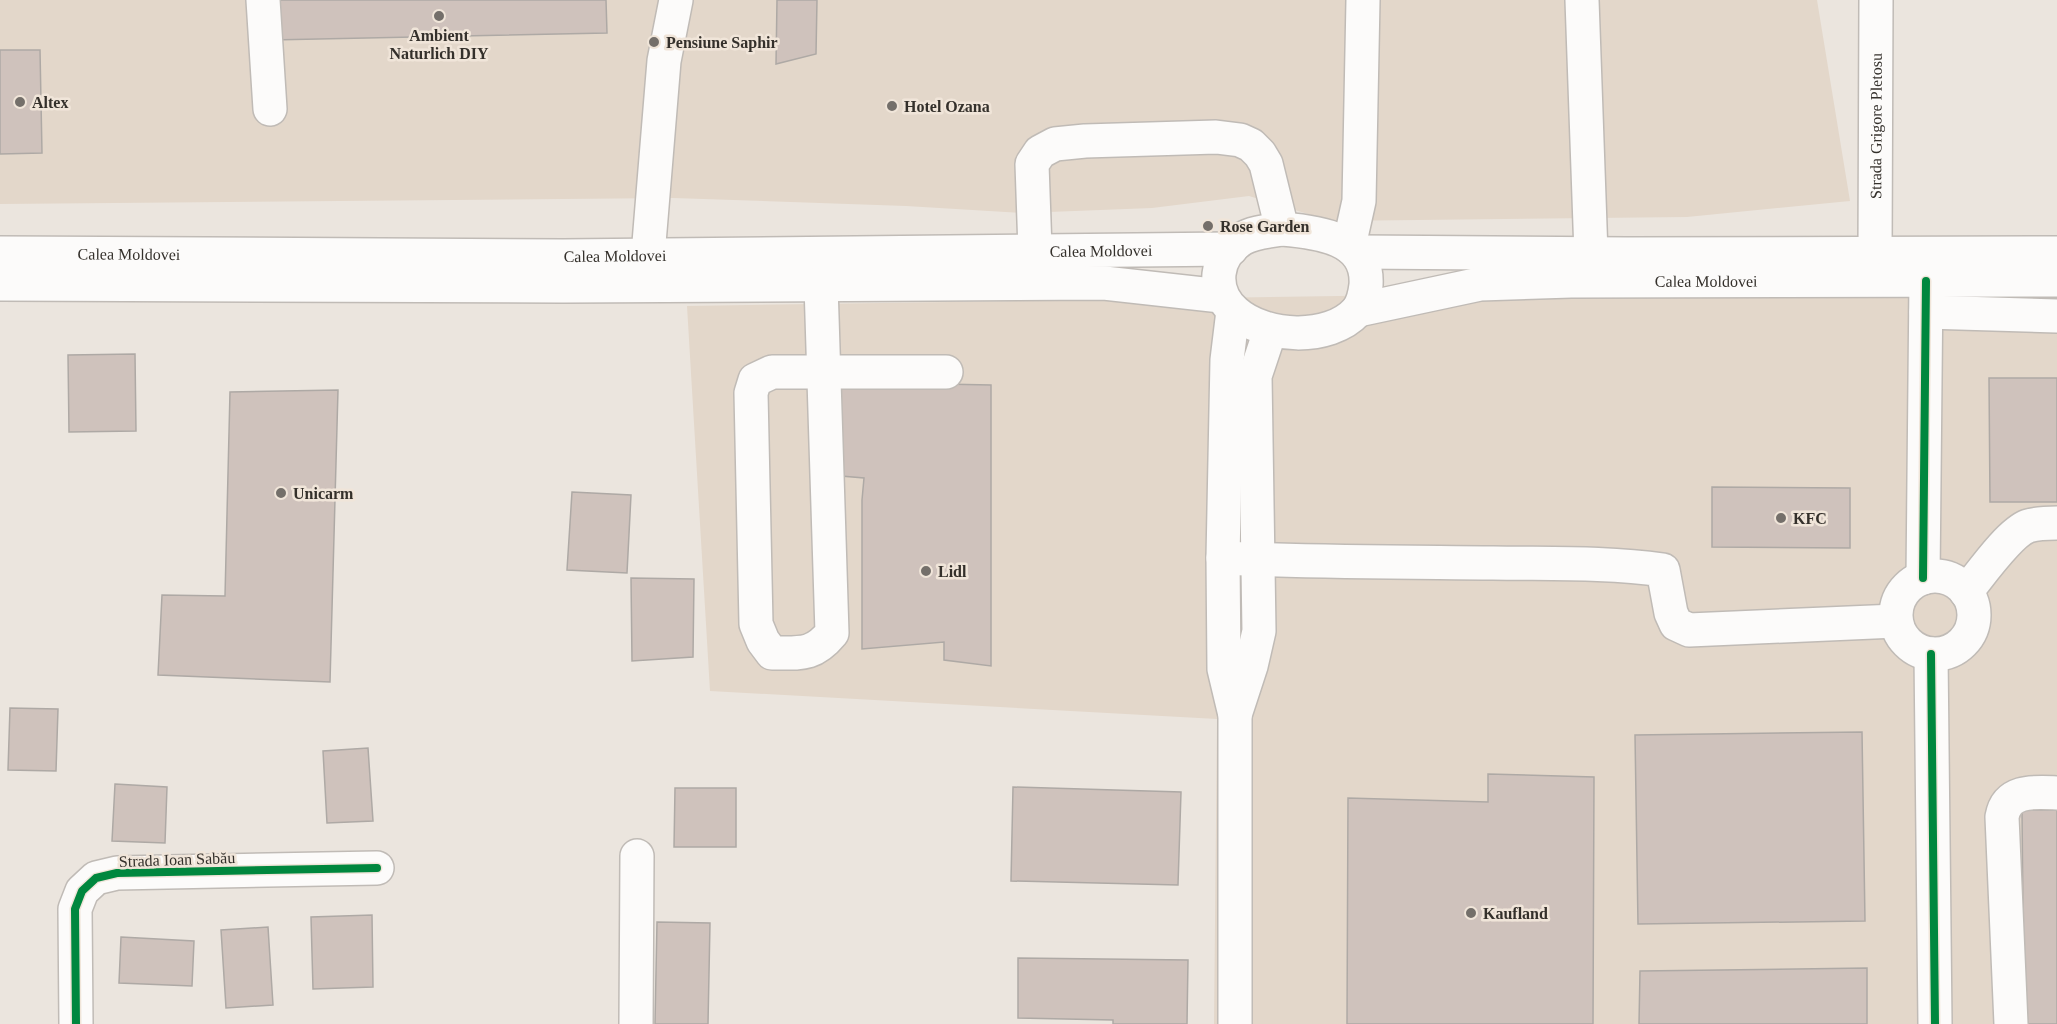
<svg xmlns="http://www.w3.org/2000/svg" width="2057" height="1024" viewBox="0 0 2057 1024" font-family="'Times New Roman',serif">
	<style>
		.built { fill: #e3d7ca }
		.building { fill: #cfc2bc; stroke: #aea9a5; stroke-width: 1.5 }
		.lines { fill: none; stroke-linecap: round; stroke-linejoin: round }
		.minor-casing { stroke: #c0bbb6; stroke-width: 36 }
		.major-casing { stroke: #c0bbb6; stroke-width: 36 }
		.minor { stroke: #fcfbfa; stroke-width: 33 }
		.major { stroke: #fcfbfa; stroke-width: 33 }
		.cycleway-casing { stroke: #f0e5d9; stroke-width: 11 }
		.cycleway { stroke: #00873e; stroke-width: 8 }
		.poi-dot { fill: #746f6a; stroke: #f0e5d9; stroke-width: 2 }
		.labels { text-anchor: middle; stroke-width: 5; stroke-linejoin: round; paint-order: stroke }
		.poi-label { font-size: 16px; font-weight: bold; fill: #34302b; stroke: #f0e5d9; text-anchor: start }
		.street-label { font-size: 16px; fill: #34302b; stroke: #f0e5d9 }
	</style>
	<rect width="100%" height="100%" fill="#ebe5de"/>
	<!-- built -->
	<path class="built" d="M 0,0 L 1817,0 L 1850,201 L 1687,217 L 1331,221 L 1249,196 L 1152,208 L 1023,213 L 906,206 L 673,198 L 0,204 Z
		M 2057,285 L 2057,1024 L 1214,1024 L 1217,719 L 710,691 L 687,306 Z"/>
	<!-- building -->
	<path class="building" d="M 270,0 L 606,0 L 607,33 L 271,40 Z
		M 777,0 L 817,0 L 816,54 L 776,64 Z
		M 0,50 L 40,50 L 42,153 L 0,154 Z
		M 135,354 L 136,431 L 69,432 L 68,355 Z
		M 1989,378 L 2057,378 L 2057,502 L 1990,502 Z
		M 840,382 L 991,385 L 991,666 L 944,660 L 944,642 L 862,649 L 862,500 L 864,478 L 841,476 Z
		M 338,390 L 330,682 L 158,675 L 162,595 L 225,596 L 230,392 Z
		M 1712,487 L 1850,488 L 1850,548 L 1712,547 Z
		M 572,492 L 631,495 L 627,573 L 567,570 Z
		M 631,578 L 694,579 L 693,657 L 632,661 Z
		M 10,708 L 58,709 L 56,771 L 8,770 Z
		M 1862,732 L 1865,921 L 1638,924 L 1635,735 Z
		M 368,748 L 373,821 L 327,823 L 323,751 Z
		M 1488,774 L 1594,777 L 1593,1024 L 1347,1024 L 1348,798 L 1488,802 Z
		M 115,784 L 167,787 L 165,843 L 112,841 Z
		M 1013,787 L 1181,792 L 1178,885 L 1011,881 Z
		M 675,788 L 736,788 L 736,847 L 674,847 Z
		M 2022,810 L 2057,810 L 2057,1024 L 2024,1024 Z
		M 372,915 L 373,987 L 313,989 L 311,917 Z
		M 657,922 L 710,923 L 708,1024 L 655,1024 Z
		M 268,927 L 273,1005 L 226,1008 L 221,930 Z
		M 121,937 L 194,941 L 192,986 L 119,983 Z
		M 1018,958 L 1188,960 L 1187,1024 L 1113,1024 L 1113,1020 L 1018,1018 Z
		M 1867,968 L 1867,1024 L 1639,1024 L 1640,971 Z"/>
	<g class="lines">
		<defs>
			<g id="minor">
				<path d="M 263,0 L 270,109"/>
				<path d="M 1582,0 L 1591,254"/>
				<path d="M 1349,246 L 1359,201 L 1363,0"/>
				<path d="M 1035,250 L 1032,164 L 1040,152 L 1055,144 L 1085,141 L 1216,137 L 1240,140 L 1251,145 L 1260,154 L 1266,164 L 1282,229"/>
				<path id="s1" d="M 1875,254 L 1876,0"/>
				<path d="M 648,255 L 664,61 L 676,0"/>
				<path d="M 821,285 L 832,633 C 813,656 801,653 772,653 L 763,641 L 756,624 L 751,393 L 755,380 L 772,372 L 946,372"/>
				<path d="M 1233,311 L 1227,360 L 1223,558 L 1224,669 L 1235,715 L 1235,1024"/>
				<path d="M 1926,312 L 2057,316"/>
				<path d="M 1223,558 C 1313,562 1403,562 1493,563 C 1550,564 1607,562 1663,570 L 1671,613 L 1676,624 L 1689,630 L 1896,621"/>
				<circle cx="1935" cy="615" r="39"/>
				<path d="M 1923,578 L 1926,281"/>
				<path d="M 1966,592 C 1980,575 2009,533 2028,526 C 2038,523 2047,523 2057,523"/>
				<path d="M 1931,654 L 1935,1024"/>
				<path d="M 1235,715 L 1251,666 L 1259,631 L 1255,376 L 1270,331"/>
				<path d="M 76,1024 L 75,909 L 82,891 L 96,878 L 117,873 L 377,868"/>
				<path d="M 636,1024 L 637,856"/>
				<path d="M 2011,1024 L 2002,817 C 2007,789 2034,792 2057,793"/>
			</g>
			<g id="major">
				<path d="M 1282,229 C 1318,232 1369,238 1366,285 C 1365,293 1362,305 1357,311 C 1329,342 1264,338 1235,312 C 1211,291 1214,256 1242,239 C 1253,232 1270,231 1282,229 Z"/>
				<path d="M 1358,252 L 1627,254 L 2057,253"/>
				<path id="s2" d="M 0,253 L 563,256 L 1231,249"/>
				<path d="M 0,284 L 563,286 L 1104,283 L 1221,296"/>
				<path id="s3" d="M 1358,310 L 1480,284 L 1571,281 L 2057,280"/>
			</g>
		</defs>
		<!-- minor casing -->
		<use href="#minor" class="minor-casing"/>
		<!-- major casing -->
		<use href="#major" class="major-casing"/>
		<!-- minor -->
		<use href="#minor" class="minor"/>
		<!-- major -->
		<use href="#major" class="major"/>
		<defs>
			<path id="cycleway" d="M 1923,578 L 1926,281
				M 1931,654 L 1935,1024
				M 76,1024 L 75,909 L 82,891 L 96,878 L 117,873 L 377,868"/>
		</defs>
		<!-- cycleway casing -->
		<use href="#cycleway" class="cycleway-casing"/>
		<!-- cycleway -->
		<use href="#cycleway" class="cycleway"/>
	</g>
	<!-- markers -->
	<g class="poi-dot">
		<circle cx="439" cy="16" r="6"/>
		<circle cx="654" cy="42" r="6"/>
		<circle cx="20" cy="102" r="6"/>
		<circle cx="892" cy="106" r="6"/>
		<circle cx="1208" cy="226" r="6"/>
		<circle cx="281" cy="493" r="6"/>
		<circle cx="1781" cy="518" r="6"/>
		<circle cx="926" cy="571" r="6"/>
		<circle cx="1471" cy="913" r="6"/>
	</g>
	<g class="labels">
		<!-- poi labels -->
		<g class="poi-label">
			<text x="439" y="41" text-anchor="middle">Ambient<tspan x="439" dy="18">Naturlich DIY</tspan></text>
			<text x="666" y="48">Pensiune Saphir</text>
			<text x="32" y="108">Altex</text>
			<text x="904" y="112">Hotel Ozana</text>
			<text x="1220" y="232">Rose Garden</text>
			<text x="293" y="499">Unicarm</text>
			<text x="1793" y="524">KFC</text>
			<text x="938" y="577">Lidl</text>
			<text x="1483" y="919">Kaufland</text>
		</g>
		<!-- street labels -->
		<g class="street-label">
			<text dy="6" stroke="none"><textPath href="#s1" startOffset="128">Strada Grigore Pletosu</textPath></text>
			<text dy="6" stroke="none"><textPath href="#s2" startOffset="1101">Calea Moldovei</textPath></text>
			<text dy="6" stroke="none"><textPath href="#s2" startOffset="129">Calea Moldovei</textPath></text>
			<text dy="6" stroke="none"><textPath href="#s2" startOffset="615">Calea Moldovei</textPath></text>
			<text dy="6" stroke="none"><textPath href="#s3" startOffset="351">Calea Moldovei</textPath></text>
			<text transform="translate(177 859) rotate(-2)" y="6">Strada Ioan Sabău</text>
		</g>
	</g>
</svg>
